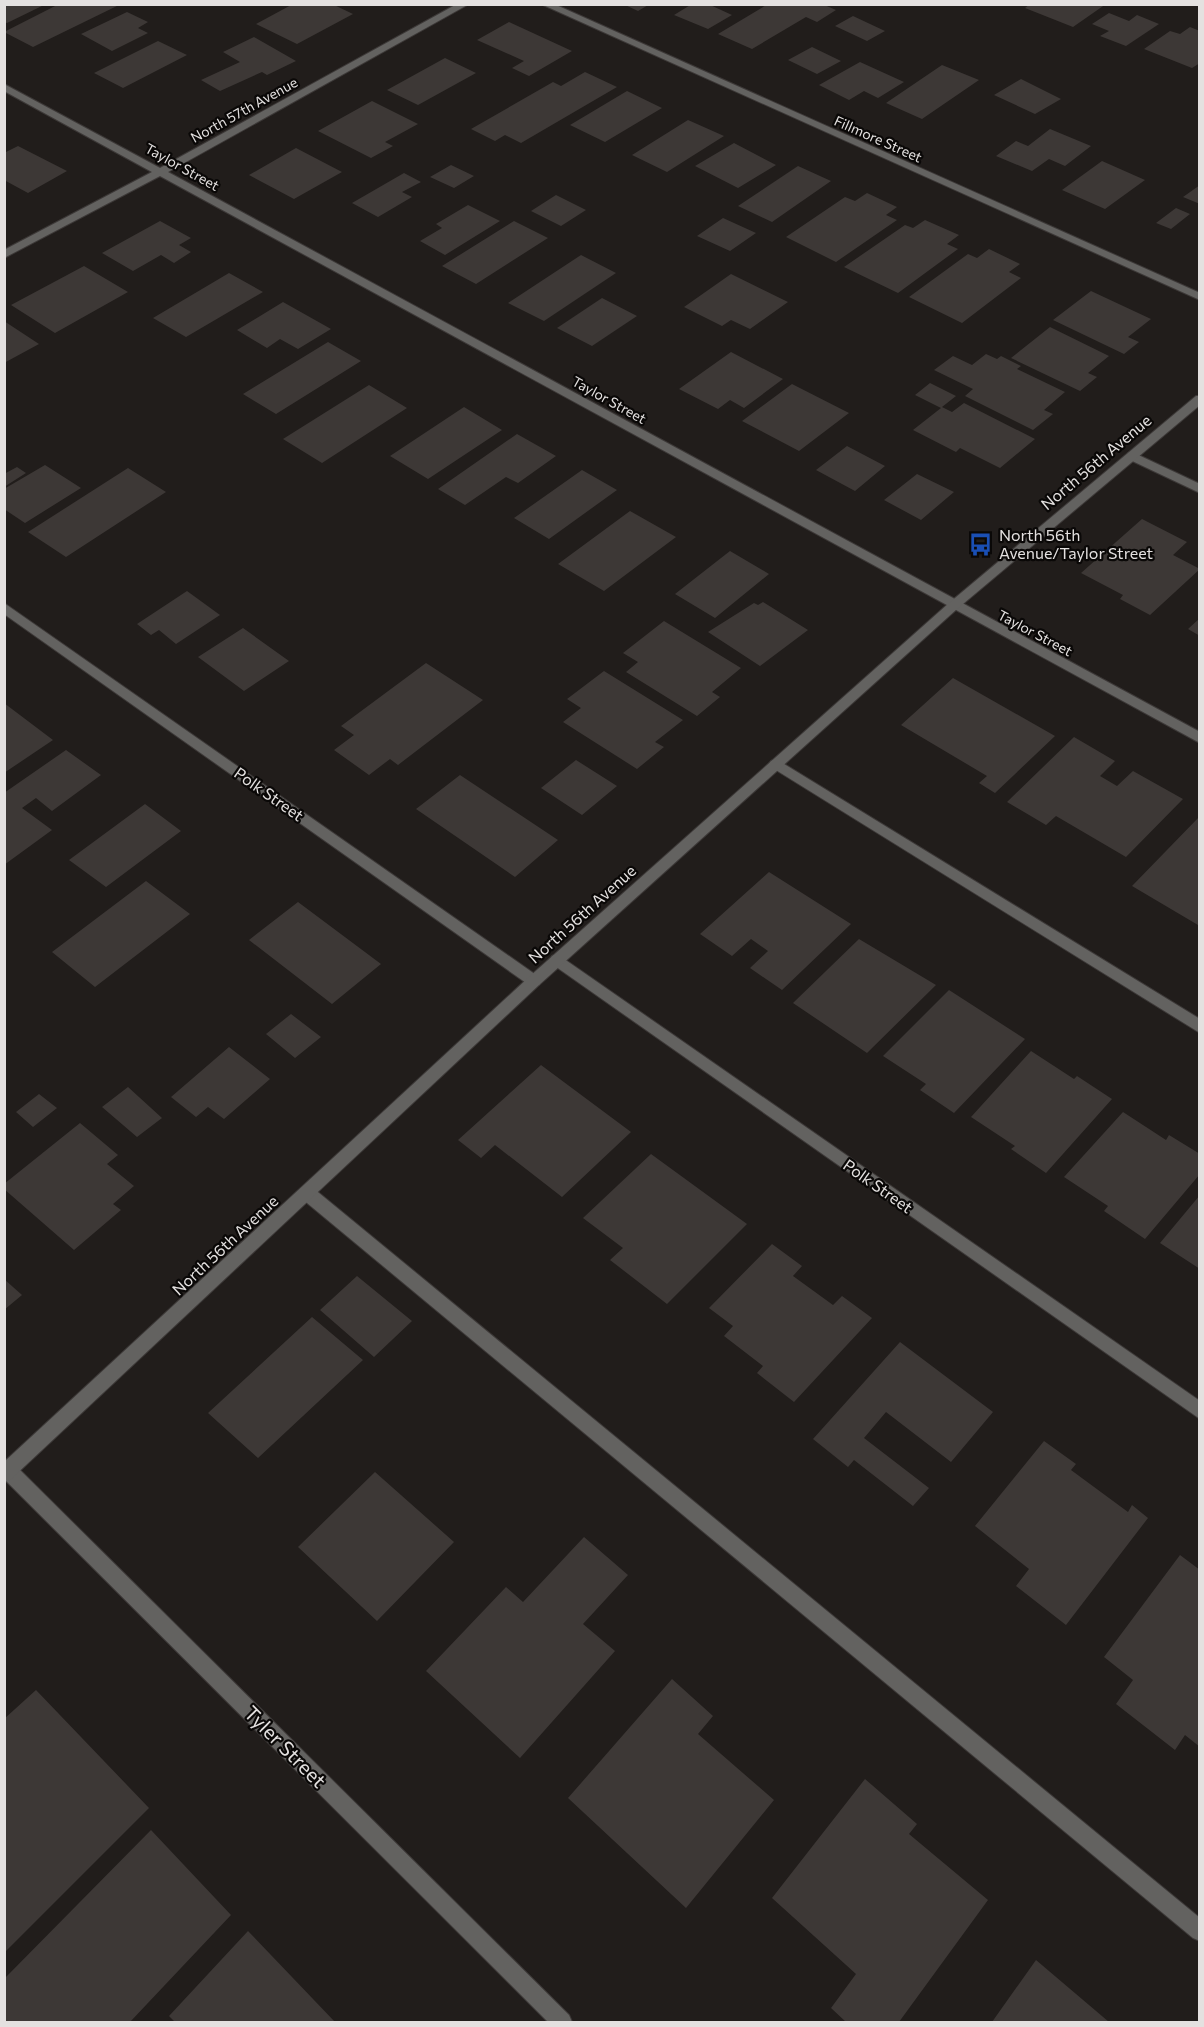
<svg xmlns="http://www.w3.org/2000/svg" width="1204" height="2027" viewBox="0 0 1204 2027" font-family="Commissioner,sans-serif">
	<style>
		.building { fill: #3d3836 }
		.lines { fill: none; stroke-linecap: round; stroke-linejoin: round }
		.service-casing { stroke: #3c3837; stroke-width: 2 }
		.minor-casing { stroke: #3c3837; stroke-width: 2 }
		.tertiary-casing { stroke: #3c3837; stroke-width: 2 }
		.service { fill: #636260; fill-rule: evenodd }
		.minor { fill: #636260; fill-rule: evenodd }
		.tertiary { fill: #636260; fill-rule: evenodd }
		.labels { text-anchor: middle; stroke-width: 4.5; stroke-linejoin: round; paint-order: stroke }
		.far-street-label { font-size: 14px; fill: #e4e1e0; stroke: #0a0807 }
		.street-label { font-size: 16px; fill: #e4e1e0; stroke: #0a0807 }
		.poi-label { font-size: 16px; fill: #e4e1e0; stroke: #0a0807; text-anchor: start }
		.near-street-label { font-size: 20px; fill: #e4e1e0; stroke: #0a0807 }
	</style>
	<rect width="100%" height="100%" fill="#211d1b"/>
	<!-- building -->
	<path class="building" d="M 4,4 L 46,4 L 7,23 L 4,22 Z
		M 59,4 L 121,4 L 33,47 L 4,32 Z
		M 293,4 L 332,4 L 353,14 L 297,44 L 256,24 Z
		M 623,4 L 650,4 L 638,11 Z
		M 692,4 L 708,4 L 732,15 L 708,29 L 674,15 Z
		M 768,4 L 822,4 L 836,10 L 817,22 L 806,17 L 752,49 L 718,34 Z
		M 1030,4 L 1106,4 L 1073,27 L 1025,8 Z
		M 127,12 L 148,22 L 138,28 L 148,33 L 112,51 L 81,34 Z
		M 1109,13 L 1129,21 L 1137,15 L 1159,24 L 1126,46 L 1100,36 L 1109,31 L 1092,24 Z
		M 853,16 L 885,31 L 867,41 L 835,26 Z
		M 509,22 L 572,51 L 529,76 L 512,68 L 524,61 L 477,40 Z
		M 1190,27 L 1200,31 L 1200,63 L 1192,68 L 1144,49 L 1170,31 L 1180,34 Z
		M 254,37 L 296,61 L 267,75 L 262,72 L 220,91 L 201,80 L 240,62 L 223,52 Z
		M 158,41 L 187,55 L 123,88 L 94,73 Z
		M 812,47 L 841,61 L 817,74 L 788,60 Z
		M 445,58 L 476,73 L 418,105 L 387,90 Z
		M 860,62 L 904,82 L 878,98 L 864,91 L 849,100 L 819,85 Z
		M 942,65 L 979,80 L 922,119 L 886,103 Z
		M 585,72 L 617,87 L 521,143 L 505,135 L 495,141 L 471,129 L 553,82 L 561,86 Z
		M 1021,79 L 1061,99 L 1035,114 L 994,95 Z
		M 627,91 L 662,108 L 605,142 L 570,125 Z
		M 372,101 L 418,124 L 385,142 L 393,146 L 371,158 L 318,131 Z
		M 688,120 L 724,136 L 667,172 L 632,155 Z
		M 1050,129 L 1091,146 L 1065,166 L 1049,159 L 1032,171 L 996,156 L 1016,141 L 1028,146 Z
		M 734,143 L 776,165 L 738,188 L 695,166 Z
		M 18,146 L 67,171 L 28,193 L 4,180 L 4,153 Z
		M 296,148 L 342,172 L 294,199 L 249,175 Z
		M 1102,161 L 1145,180 L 1105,209 L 1062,190 Z
		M 451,165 L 474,176 L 454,188 L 430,177 Z
		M 798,166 L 831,181 L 772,222 L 738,206 Z
		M 404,173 L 421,182 L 402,192 L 412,197 L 378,217 L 352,203 Z
		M 1200,185 L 1200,204 L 1183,197 Z
		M 867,193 L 897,207 L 886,215 L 897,220 L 836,262 L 786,237 L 845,197 L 855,201 Z
		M 556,195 L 586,210 L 561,226 L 531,211 Z
		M 468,205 L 500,221 L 445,255 L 420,241 L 442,228 L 436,224 Z
		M 1176,208 L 1190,214 L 1171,229 L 1156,223 Z
		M 723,218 L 756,233 L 730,251 L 697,236 Z
		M 925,220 L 959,235 L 947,244 L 958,249 L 898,293 L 844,267 L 905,225 L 913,228 Z
		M 160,221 L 191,238 L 179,245 L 191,252 L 174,263 L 161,255 L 133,271 L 102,253 Z
		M 514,221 L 548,238 L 476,284 L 442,266 Z
		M 989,249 L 1020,264 L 1009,272 L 1021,278 L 962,323 L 909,297 L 968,254 L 977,258 Z
		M 581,255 L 616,273 L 544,321 L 508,303 Z
		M 84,266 L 128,292 L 55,333 L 11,305 Z
		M 229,273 L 263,292 L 186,337 L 153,318 Z
		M 731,274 L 788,302 L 750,329 L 731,320 L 722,326 L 684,307 Z
		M 1091,291 L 1151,319 L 1128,337 L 1139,342 L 1124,354 L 1053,320 Z
		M 602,298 L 637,316 L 592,346 L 557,328 Z
		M 283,302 L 331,329 L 298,349 L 280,339 L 267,348 L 237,330 Z
		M 4,321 L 39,344 L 4,363 Z
		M 1050,327 L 1109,356 L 1088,373 L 1097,377 L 1080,391 L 1011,358 Z
		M 328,342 L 361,361 L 276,414 L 243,394 Z
		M 731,352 L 783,379 L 744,408 L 730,400 L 718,409 L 679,389 Z
		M 986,354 L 997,359 L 1001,356 L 1021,366 L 1017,369 L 1065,392 L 1044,410 L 1053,414 L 1033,430 L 965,396 L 973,389 L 934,370 L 953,356 L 972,365 Z
		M 930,383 L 956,396 L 942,407 L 952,412 L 964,403 L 1035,439 L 1000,468 L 960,448 L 956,452 L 913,430 L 941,408 L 915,395 Z
		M 792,384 L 849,413 L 799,451 L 742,421 Z
		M 369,385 L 407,408 L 322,463 L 283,439 Z
		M 464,407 L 502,430 L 428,479 L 390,456 Z
		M 517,434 L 556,456 L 518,483 L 506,477 L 465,505 L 438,489 Z
		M 847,446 L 885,466 L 855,491 L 816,470 Z
		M 45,465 L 81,488 L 25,523 L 4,509 L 4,489 Z
		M 17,467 L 26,473 L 4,487 L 4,474 Z
		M 128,468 L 166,492 L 66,557 L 28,532 Z
		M 582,470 L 617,490 L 549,539 L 514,518 Z
		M 917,474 L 954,492 L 921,520 L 884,500 Z
		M 630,511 L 676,537 L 604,591 L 558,564 Z
		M 1142,519 L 1187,542 L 1173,555 L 1200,569 L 1150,615 L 1120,599 L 1123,595 L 1081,573 Z
		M 730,551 L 769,574 L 715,618 L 675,594 Z
		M 187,591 L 220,615 L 176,644 L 159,630 L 151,635 L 137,624 Z
		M 763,602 L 808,630 L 760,666 L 708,632 L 754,603 L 758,605 Z
		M 1200,618 L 1200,636 L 1188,629 Z
		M 664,621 L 741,668 L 712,692 L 720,697 L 697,716 L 626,672 L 638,662 L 623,653 Z
		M 243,628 L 289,661 L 244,691 L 198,657 Z
		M 426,663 L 483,700 L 398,765 L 390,759 L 369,775 L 334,750 L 354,735 L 341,726 Z
		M 604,671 L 683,720 L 655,742 L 664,747 L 637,769 L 563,722 L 581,708 L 567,699 Z
		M 953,678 L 1055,736 L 995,793 L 979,783 L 987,776 L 901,725 Z
		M 4,703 L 53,740 L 4,773 Z
		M 1074,737 L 1115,761 L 1100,776 L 1117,786 L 1133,771 L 1183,799 L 1126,857 L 1056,816 L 1046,825 L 1007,802 Z
		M 66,750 L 101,775 L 52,811 L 36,798 L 22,808 L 52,830 L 4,865 L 4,793 Z
		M 576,760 L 617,786 L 582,815 L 541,788 Z
		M 460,775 L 558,840 L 515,877 L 416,809 Z
		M 145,804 L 181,831 L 106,887 L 69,860 Z
		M 1200,816 L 1200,924 L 1198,925 L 1132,886 Z
		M 769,872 L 851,924 L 782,990 L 750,968 L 768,951 L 751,939 L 732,956 L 700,934 Z
		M 146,881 L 190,914 L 95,987 L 52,952 Z
		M 298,902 L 381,964 L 332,1004 L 249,940 Z
		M 859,939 L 936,985 L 867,1053 L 793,1003 Z
		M 949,990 L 1025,1039 L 954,1113 L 920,1090 L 926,1084 L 883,1056 Z
		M 291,1014 L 321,1037 L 295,1058 L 266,1034 Z
		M 229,1047 L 270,1079 L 224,1119 L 208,1107 L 196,1117 L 171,1097 Z
		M 1031,1051 L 1074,1079 L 1077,1076 L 1112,1099 L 1046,1173 L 1011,1149 L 1015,1146 L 971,1117 Z
		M 541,1065 L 631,1132 L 562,1197 L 495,1145 L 481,1158 L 458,1140 Z
		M 128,1087 L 162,1118 L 137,1137 L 102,1107 Z
		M 39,1094 L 57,1108 L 33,1127 L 16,1112 Z
		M 1123,1112 L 1166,1140 L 1169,1135 L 1200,1154 L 1200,1174 L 1145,1239 L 1104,1211 L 1108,1206 L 1064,1177 Z
		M 80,1123 L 118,1155 L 107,1164 L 134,1186 L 113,1204 L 121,1210 L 74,1250 L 4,1189 L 4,1184 Z
		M 651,1154 L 747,1224 L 667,1304 L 610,1260 L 623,1248 L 583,1218 Z
		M 1200,1195 L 1200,1269 L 1160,1243 Z
		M 772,1244 L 802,1266 L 793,1276 L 833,1305 L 842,1296 L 872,1318 L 794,1402 L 757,1373 L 763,1366 L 724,1336 L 733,1326 L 709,1308 Z
		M 357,1276 L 412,1321 L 374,1357 L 320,1310 Z
		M 4,1279 L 22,1295 L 4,1310 Z
		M 312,1317 L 363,1360 L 258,1458 L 208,1413 Z
		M 900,1342 L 993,1412 L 951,1462 L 886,1412 L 864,1438 L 929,1488 L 913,1506 L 854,1460 L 848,1467 L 813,1439 Z
		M 1044,1441 L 1076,1464 L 1071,1470 L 1128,1512 L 1132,1505 L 1148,1518 L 1066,1625 L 1016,1586 L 1029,1569 L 975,1526 Z
		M 375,1472 L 454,1542 L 377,1621 L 298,1547 Z
		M 584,1537 L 628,1575 L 583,1624 L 615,1651 L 520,1758 L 426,1671 L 506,1587 L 523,1602 Z
		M 1180,1555 L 1200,1570 L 1200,1747 L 1185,1735 L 1175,1750 L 1116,1704 L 1133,1680 L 1104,1657 Z
		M 672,1679 L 713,1716 L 698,1734 L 774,1800 L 686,1908 L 568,1798 Z
		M 36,1690 L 149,1808 L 4,1953 L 4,1719 Z
		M 865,1779 L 917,1824 L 909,1834 L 988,1900 L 899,2022 L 846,2022 L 831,2008 L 856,1974 L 772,1898 Z
		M 151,1830 L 231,1915 L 130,2022 L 4,2022 L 4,1979 Z
		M 248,1931 L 335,2022 L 175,2022 L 169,2016 Z
		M 1036,1960 L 1109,2022 L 992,2022 Z"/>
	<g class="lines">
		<defs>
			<path id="service" d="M 1132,452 L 1200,484 L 1200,493 L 1128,459 L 1128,453 Z
				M 776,759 L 1200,1019 L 1200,1033 L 771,767 L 769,764 L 771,761 Z
				M 307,1186 L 313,1188 L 1200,1918 L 1200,1941 L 1193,1938 L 301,1198 L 299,1193 L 301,1188 Z"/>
			<path id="minor" d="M 457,4 L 469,4 L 168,172 L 1200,732 L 1200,743 L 160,176 L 4,258 L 4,250 L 152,172 L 4,91 L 4,84 L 160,168 Z
				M 541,4 L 554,4 L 1200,293 L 1200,300 Z
				M 4,603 L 539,977 L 541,981 L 539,985 L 529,985 L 4,614 Z
				M 557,954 L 1200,1401 L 1200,1419 L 552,964 L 550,960 L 552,956 Z
				M 9,1463 L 15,1465 L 569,2015 L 572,2022 L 548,2022 L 4,1479 L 4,1465 Z"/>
			<path id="tertiary" d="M 1196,396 L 1200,396 L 1200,405 L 957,609 L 539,985 L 10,1480 L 4,1482 L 4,1462 L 529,977 L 949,603 Z"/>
		</defs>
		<!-- service casing -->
		<use href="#service" class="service-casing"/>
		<!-- minor casing -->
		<use href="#minor" class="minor-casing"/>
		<!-- tertiary casing -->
		<use href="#tertiary" class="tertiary-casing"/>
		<!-- service -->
		<use href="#service" class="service"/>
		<!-- minor -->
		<use href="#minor" class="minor"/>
		<!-- tertiary -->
		<use href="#tertiary" class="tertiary"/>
	</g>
	<!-- icons -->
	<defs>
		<symbol id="bus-bare" viewBox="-9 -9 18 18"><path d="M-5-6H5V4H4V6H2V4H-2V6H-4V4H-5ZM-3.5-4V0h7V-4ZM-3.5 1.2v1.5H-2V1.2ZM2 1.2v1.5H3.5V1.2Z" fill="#1a4fb4" stroke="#0a0807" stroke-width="2.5" paint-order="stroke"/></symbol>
	</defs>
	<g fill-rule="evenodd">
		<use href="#bus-bare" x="964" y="528" width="33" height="33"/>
	</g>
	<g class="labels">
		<!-- far-street labels -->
		<g class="far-street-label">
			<text transform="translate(244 110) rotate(-29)" y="5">North 57th Avenue</text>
			<text transform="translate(878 139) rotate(24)" y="5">Fillmore Street</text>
			<text transform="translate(182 167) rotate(29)" y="5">Taylor Street</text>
			<text transform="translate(609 400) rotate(29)" y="5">Taylor Street</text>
			<text transform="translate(1035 633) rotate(28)" y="5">Taylor Street</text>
		</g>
		<!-- street labels -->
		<g class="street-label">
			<text transform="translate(1096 462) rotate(-40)" y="6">North 56th Avenue</text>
			<text transform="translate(269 794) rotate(35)" y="6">Polk Street</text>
			<text transform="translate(582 914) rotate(-42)" y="6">North 56th Avenue</text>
			<text transform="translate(878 1186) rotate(35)" y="6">Polk Street</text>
			<text transform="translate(225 1245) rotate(-43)" y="6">North 56th Avenue</text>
		</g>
		<!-- poi labels -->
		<g class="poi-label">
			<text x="999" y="541">North 56th<tspan x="999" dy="18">Avenue/Taylor Street</tspan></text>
		</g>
		<!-- near-street labels -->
		<g class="near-street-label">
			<text transform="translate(285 1747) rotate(45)" y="7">Tyler Street</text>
		</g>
	</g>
	<!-- border -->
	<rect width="1204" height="2027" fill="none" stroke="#e4e1e0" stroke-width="12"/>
</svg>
